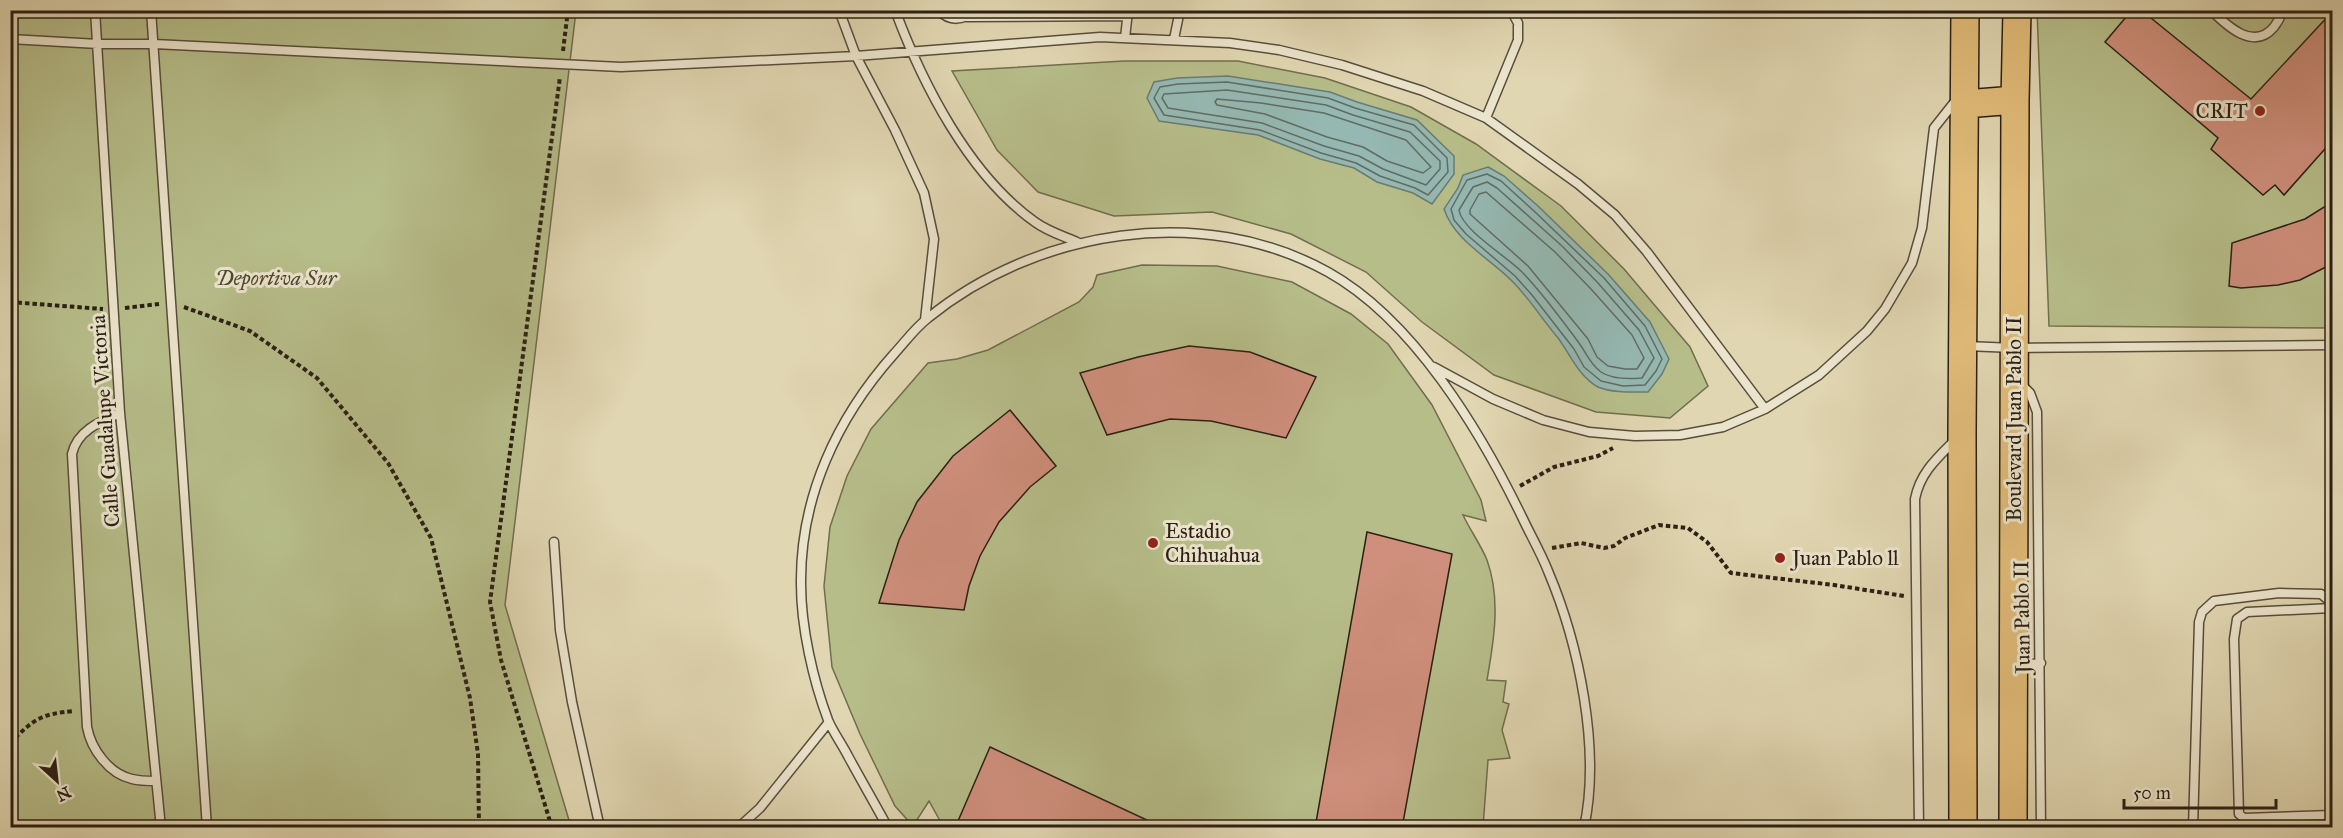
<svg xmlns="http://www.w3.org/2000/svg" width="2343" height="838" viewBox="0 0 2343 838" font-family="'IM FELL Great Primer',serif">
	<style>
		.green { fill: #b6bd89; stroke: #706e4e; stroke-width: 1.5 }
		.water { fill: #95b8b2; stroke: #6b7b73; stroke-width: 1.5 }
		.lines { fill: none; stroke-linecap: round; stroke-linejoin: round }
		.shore { stroke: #606c63; stroke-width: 1.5 }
		.building { fill: #cf8f7c; stroke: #2b2014; stroke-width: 1.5 }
		.lane-casing { stroke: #584e3b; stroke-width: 11 }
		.primary-casing { stroke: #2b2014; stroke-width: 30 }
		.path { stroke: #2b2014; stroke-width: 4; stroke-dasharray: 4.5 3; stroke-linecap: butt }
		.lane { stroke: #ebe4cc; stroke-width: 8 }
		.primary { stroke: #e0bb78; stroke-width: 27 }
		.poi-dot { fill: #8f2418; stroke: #ebe4cc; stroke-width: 2 }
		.labels { text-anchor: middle; stroke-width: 6; stroke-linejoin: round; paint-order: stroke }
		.poi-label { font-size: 21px; fill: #2b2014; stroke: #ebe4cc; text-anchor: start }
		.park-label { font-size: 21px; font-style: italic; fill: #4e4731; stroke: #ebe4cc }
		.street-label { font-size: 21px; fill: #2b2014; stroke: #ebe4cc }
	</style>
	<rect width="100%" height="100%" fill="#e0d6b1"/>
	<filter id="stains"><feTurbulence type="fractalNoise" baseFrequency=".00333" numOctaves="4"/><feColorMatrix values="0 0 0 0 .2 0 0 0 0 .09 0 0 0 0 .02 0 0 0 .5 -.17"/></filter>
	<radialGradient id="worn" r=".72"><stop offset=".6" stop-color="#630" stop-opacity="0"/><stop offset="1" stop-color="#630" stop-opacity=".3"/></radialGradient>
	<!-- green -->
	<path class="green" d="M 2037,10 L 2332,11 L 2332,328 L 2049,326 Z
		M 11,11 L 576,11 L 505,605 L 571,827 L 11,827 Z
		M 1124,61 L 1238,61 L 1325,78 L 1411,107 L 1476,144 L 1561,206 L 1624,269 L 1690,347 L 1708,386 L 1670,418 L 1596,412 L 1494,375 L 1422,322 L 1366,272 L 1291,234 L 1212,212 L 1114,216 L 1038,192 L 997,150 L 952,71 Z
		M 1142,265 L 1217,266 L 1292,282 L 1351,314 L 1388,344 L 1432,405 L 1481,500 L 1486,521 L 1463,515 C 1470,530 1481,545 1487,560 C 1501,599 1494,640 1487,680 L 1506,681 L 1503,702 L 1509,704 L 1502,730 L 1510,758 L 1488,760 L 1483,827 L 944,828 L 929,801 L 913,826 L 895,806 L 860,734 L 832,667 L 824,586 L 830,527 L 847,476 L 871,429 L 928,363 L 957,359 L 988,350 L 1079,302 L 1093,287 L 1097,275 Z"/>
	<!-- water -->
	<path class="water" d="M 1228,76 L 1330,92 L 1357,102 L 1417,120 L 1454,156 L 1454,174 L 1432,204 L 1413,193 L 1377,182 L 1354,168 L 1320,159 L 1258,135 L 1159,121 L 1147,98 L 1154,82 L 1177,78 Z
		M 1488,167 L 1504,176 L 1538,206 L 1608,274 L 1650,322 L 1669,359 L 1662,374 L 1648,392 C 1632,392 1612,393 1598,387 C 1579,377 1570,354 1558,338 C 1542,319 1529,298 1512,281 C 1488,257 1455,241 1444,209 L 1458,188 L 1463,175 Z"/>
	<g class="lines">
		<!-- shore -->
		<path class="shore" d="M 1227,82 L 1328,98 L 1355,108 L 1414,125 L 1447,158 L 1448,172 L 1428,195 L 1415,188 L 1380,176 L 1356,163 L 1321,153 L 1260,130 L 1164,115 L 1154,98 L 1160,87 L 1178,84 Z
			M 1227,90 L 1326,105 L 1353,115 L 1410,132 L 1440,161 L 1440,169 L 1426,185 L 1383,169 L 1359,156 L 1324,146 L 1262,123 L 1168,108 L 1162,98 L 1164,94 Z
			M 1217,99 L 1261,103 L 1324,113 L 1406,140 L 1431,167 L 1423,173 L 1387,161 L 1363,147 L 1327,137 L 1265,114 L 1217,105 L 1215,102 Z
			M 1487,174 L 1501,181 L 1534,211 L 1604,278 L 1645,326 L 1662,359 L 1656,371 L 1645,385 L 1623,386 L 1601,381 L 1584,367 L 1574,349 L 1532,295 L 1515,276 L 1466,234 L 1454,220 L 1451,209 L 1467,180 Z
			M 1487,182 L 1497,188 L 1562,246 L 1598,283 L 1639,330 L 1654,358 L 1642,378 C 1630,379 1611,379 1601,372 C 1590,364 1587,354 1579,343 C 1561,319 1542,292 1521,271 C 1506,256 1462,230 1459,210 L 1473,187 Z
			M 1486,192 L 1555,252 L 1591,289 L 1632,335 L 1644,358 L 1637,369 L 1625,369 L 1608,366 L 1597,357 L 1588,339 L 1528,266 L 1470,214 L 1470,210 L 1479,194 Z"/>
	</g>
	<!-- building -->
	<path class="building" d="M 2132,10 L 2141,10 L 2251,99 L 2332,12 L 2332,141 L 2284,195 L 2275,185 L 2263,195 L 2211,149 L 2218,138 L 2105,42 Z
		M 2332,202 L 2332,264 L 2300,280 L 2278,285 L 2241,288 L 2229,286 L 2232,243 L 2305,219 Z
		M 1189,346 L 1250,352 L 1316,377 L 1286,438 L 1211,421 L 1170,419 L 1107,435 L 1080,373 L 1138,357 Z
		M 1010,410 L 1056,466 L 1030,487 L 999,522 L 980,556 L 969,586 L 964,610 L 879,603 L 899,540 L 917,502 L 953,456 Z
		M 1367,532 L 1452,554 L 1402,828 L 1315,828 Z
		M 990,747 L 1164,828 L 955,828 Z"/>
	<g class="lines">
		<defs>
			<path id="lane" d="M 95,10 L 120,413 L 161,828
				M 151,10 L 207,828
				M 839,10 L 856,56 L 895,130 L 924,193 L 934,239 L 925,320
				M 895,10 C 923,85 969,175 1035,222 C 1047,231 1063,236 1077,242
				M 938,10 C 950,22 963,21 975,10
				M 2211,10 C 2228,27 2254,51 2274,27 C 2278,21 2281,18 2281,10
				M 967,17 L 1127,16
				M 1125,38 L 1128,11
				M 10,39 L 98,44 L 154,44 L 621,67 L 856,56 L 1100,37 L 1230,43 L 1279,50 L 1342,65 L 1423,91 L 1486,118 L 1578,184 L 1615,215 L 1647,252 L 1765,409
				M 1174,39 L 1180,10
				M 1486,118 L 1518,40 L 1518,23 L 1511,10
				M 1966,346 L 2014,348 L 2332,345
				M 1434,367 L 1493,399 L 1543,420 L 1589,432 L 1635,436 L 1680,435 L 1723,427 L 1765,409 L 1819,375 L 1867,331 L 1885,309 L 1912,263 L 1922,228 L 1934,128 L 1957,99
				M 2020,383 L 2030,393 L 2037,412 L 2041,828
				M 120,413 C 99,422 77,431 72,454 L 87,727 C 91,749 109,774 132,779 C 140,781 148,781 156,781
				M 554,542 L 560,630 L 572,702 L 600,828
				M 2332,608 L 2247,612 L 2237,619 L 2234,639 L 2239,814 L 2244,818 L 2332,815
				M 2017,665 L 2041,663
				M 738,828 L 760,808 L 829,722
				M 888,828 C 875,804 861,780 848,756 C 842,744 833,732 828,720 C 813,680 801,627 801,584 C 800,497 837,418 894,354 C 905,342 915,328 928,318 C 1036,230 1202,202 1328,272 C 1414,320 1481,432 1523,519 C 1531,536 1541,553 1548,571 C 1579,644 1601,750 1584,828
				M 1919,828 L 1915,499 C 1920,473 1937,458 1955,440
				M 2193,828 L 2199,622 L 2202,612 L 2214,601 L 2279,593 L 2321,594 L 2332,603"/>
			<path id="primary" d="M 1965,104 L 2015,100
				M 1963,828 L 1962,433 L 1965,10
				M 2013,828 L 2015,100 L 2017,10"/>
		</defs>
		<!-- lane casing -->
		<use href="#lane" class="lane-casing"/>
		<!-- primary casing -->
		<use href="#primary" class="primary-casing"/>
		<!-- path -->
		<path class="path" d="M 563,51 L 568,10
			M 10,302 L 103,309
			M 184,307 L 250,331 L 317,378 L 388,463 L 431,538 L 470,698 L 478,754 L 479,828
			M 125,308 L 159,304
			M 1520,486 L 1554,467 L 1598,456 L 1613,448
			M 1552,548 L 1581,543 L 1604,548 L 1614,546 L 1625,538 L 1659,525 L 1688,528 L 1707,542 L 1731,573 L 1834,585 L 1904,596
			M 10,743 C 34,719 40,714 74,711
			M 552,828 L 501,660 L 490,602 L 560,77"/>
		<!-- lane -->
		<use href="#lane" class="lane"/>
		<!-- primary -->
		<use href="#primary" class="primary"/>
	</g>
	<!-- markers -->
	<g class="poi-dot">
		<circle cx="2260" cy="111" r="6"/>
		<circle cx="1153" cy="543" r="6"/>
		<circle cx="1780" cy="558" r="6"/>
	</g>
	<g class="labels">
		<!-- poi labels -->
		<g class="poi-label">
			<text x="2248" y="118" text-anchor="end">CRIT</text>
			<text x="1165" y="538">Estadio<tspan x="1165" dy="24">Chihuahua</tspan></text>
			<text x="1792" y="565">Juan Pablo ll</text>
		</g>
		<!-- park labels -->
		<g class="park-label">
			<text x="276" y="285">Deportiva Sur</text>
		</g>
		<!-- street labels -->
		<g class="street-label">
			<text transform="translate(2014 419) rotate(-90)" y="7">Boulevard Juan Pablo II</text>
			<text transform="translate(105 421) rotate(-94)" y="7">Calle Guadalupe Victoria</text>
			<text transform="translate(2022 617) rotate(-91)" y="7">Juan Pablo II</text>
		</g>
	</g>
	<!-- margin -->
	<rect width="2343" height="838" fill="none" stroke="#e0d6b1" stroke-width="36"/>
	<rect x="12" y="12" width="2319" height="814" fill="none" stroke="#2b2014" stroke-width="3"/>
	<rect x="18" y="18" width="2307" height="802" fill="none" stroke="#2b2014" stroke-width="1.5"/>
	<!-- north arrow -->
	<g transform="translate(57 781) rotate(153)" stroke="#ebe4cc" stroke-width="4.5" paint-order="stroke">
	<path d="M0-4.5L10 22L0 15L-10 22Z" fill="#2b2014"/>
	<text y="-9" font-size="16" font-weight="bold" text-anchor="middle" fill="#2b2014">N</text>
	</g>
	<!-- scale -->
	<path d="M2124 799v9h152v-9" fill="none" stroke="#2b2014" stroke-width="3"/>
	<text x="2133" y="799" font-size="18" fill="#2b2014" stroke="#ebe4cc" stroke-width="4.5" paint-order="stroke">50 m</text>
	<rect width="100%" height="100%" filter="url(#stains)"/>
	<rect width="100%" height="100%" fill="url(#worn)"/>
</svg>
